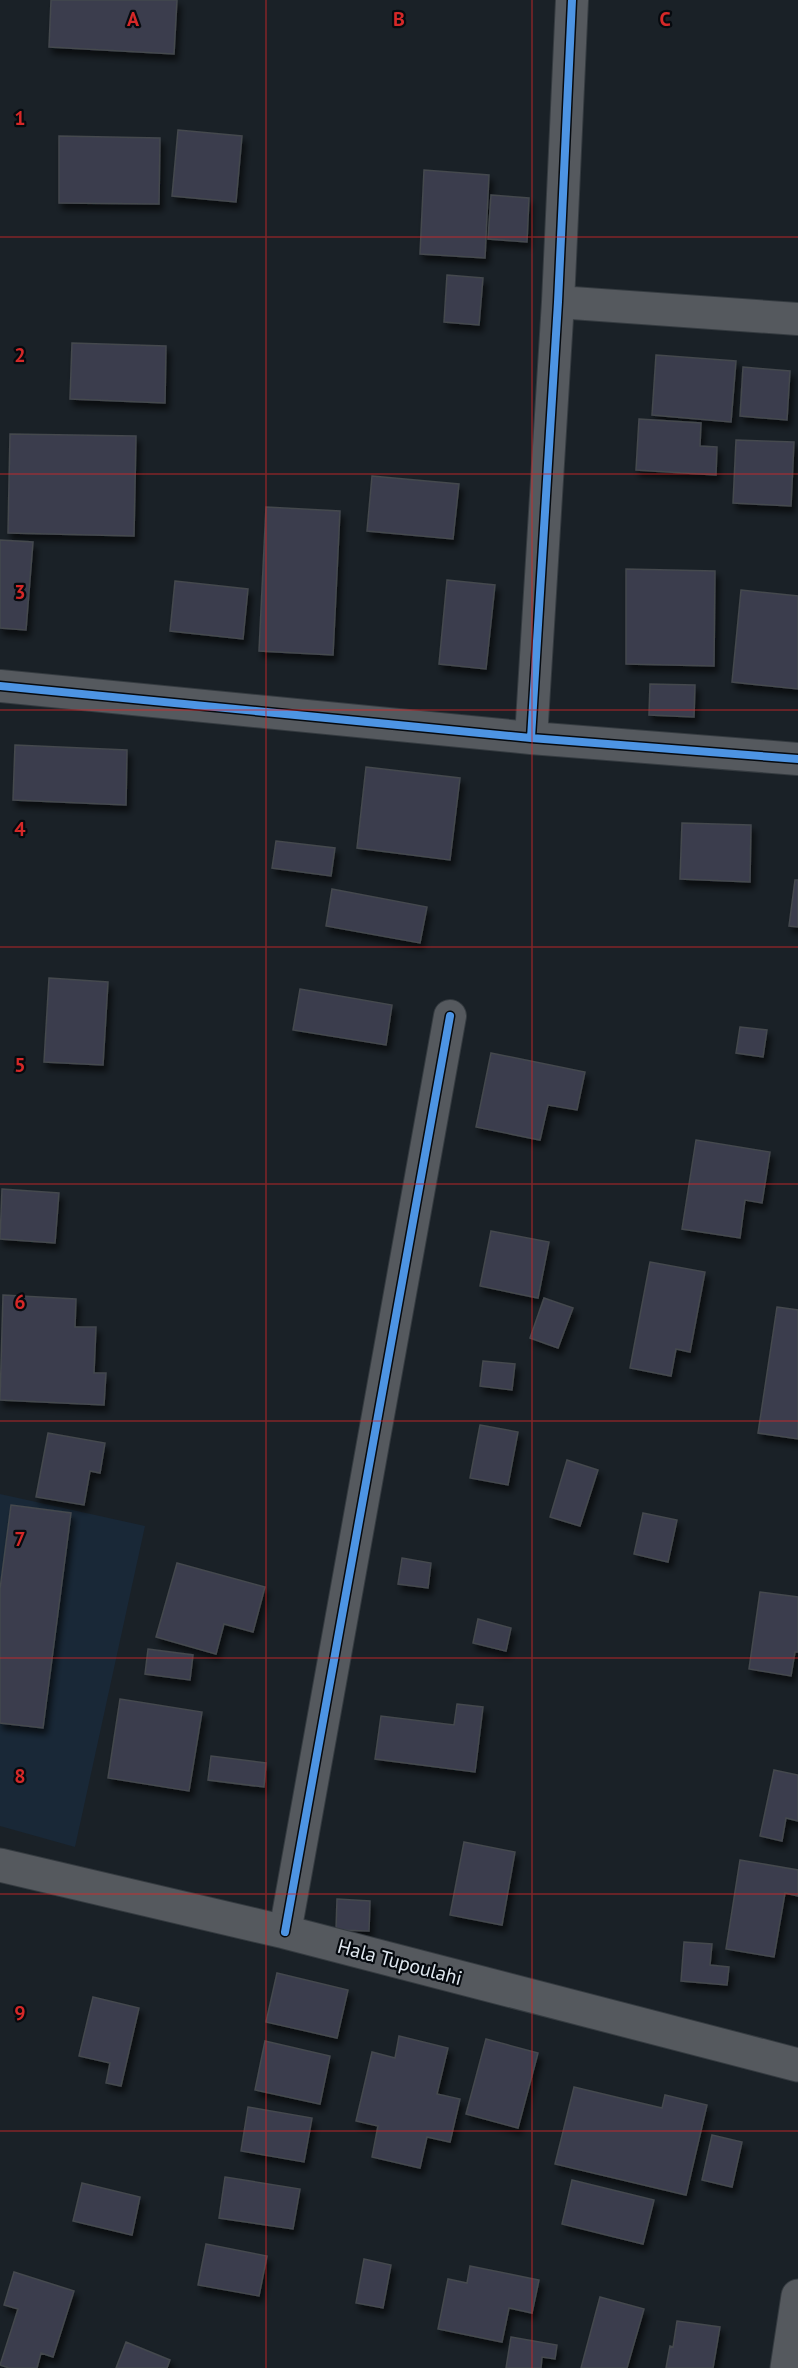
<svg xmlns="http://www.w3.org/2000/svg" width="798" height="2368" viewBox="0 0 798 2368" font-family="'PT Sans',sans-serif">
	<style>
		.built { fill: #192837 }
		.building { fill: #3b3e4e; stroke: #44484e; stroke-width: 1.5; filter: url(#shadow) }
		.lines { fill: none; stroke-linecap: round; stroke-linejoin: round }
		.minor-casing { stroke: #353b40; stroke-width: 34 }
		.secondary-casing { stroke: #353b40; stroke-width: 35 }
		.minor { stroke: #55595e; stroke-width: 32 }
		.secondary { stroke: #55595e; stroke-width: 33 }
		.cycleway-casing { stroke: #060a0f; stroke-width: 11 }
		.cycleway { stroke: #4d94e3; stroke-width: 8 }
		.grid { fill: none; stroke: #d62828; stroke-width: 1.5; stroke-opacity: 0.55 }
		.labels { text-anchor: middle; stroke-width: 4.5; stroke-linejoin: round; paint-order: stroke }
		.street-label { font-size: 20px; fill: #e0e8f0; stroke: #060a0f }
		.grid-label { font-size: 20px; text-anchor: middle; font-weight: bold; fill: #d62828; stroke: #060a0f; stroke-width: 4.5; stroke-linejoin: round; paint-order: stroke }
	</style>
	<defs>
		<filter id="shadow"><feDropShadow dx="3.5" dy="6" stdDeviation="3" flood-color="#0009"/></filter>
	</defs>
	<rect width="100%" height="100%" fill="#1a2127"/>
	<!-- built -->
	<path class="built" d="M 0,1494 L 145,1526 L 75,1847 L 0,1826 Z"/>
	<!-- building -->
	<path class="building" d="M 51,0 L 177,0 L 174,54 L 49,47 Z
		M 178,130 L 242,136 L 236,202 L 172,196 Z
		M 59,136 L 160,138 L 159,204 L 59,203 Z
		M 424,170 L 489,175 L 485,258 L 420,254 Z
		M 491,195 L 529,198 L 527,242 L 488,239 Z
		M 447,275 L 483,278 L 479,325 L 444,322 Z
		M 72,343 L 166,346 L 165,403 L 70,399 Z
		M 656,355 L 736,361 L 731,422 L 652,415 Z
		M 743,367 L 790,371 L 787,420 L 740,416 Z
		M 639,419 L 701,423 L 700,446 L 717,447 L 716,475 L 636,470 Z
		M 10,434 L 136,436 L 134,536 L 8,533 Z
		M 736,440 L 794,442 L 791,506 L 733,503 Z
		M 372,476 L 459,484 L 453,539 L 367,531 Z
		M 266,507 L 340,511 L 333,655 L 259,651 Z
		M 0,540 L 33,542 L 26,630 L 0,628 Z
		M 626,569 L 715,571 L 714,666 L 626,664 Z
		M 447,580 L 495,585 L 486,669 L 439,664 Z
		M 175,581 L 248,589 L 243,639 L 170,631 Z
		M 741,590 L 798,596 L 798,689 L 732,682 Z
		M 650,684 L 695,685 L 694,717 L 649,715 Z
		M 15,745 L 127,750 L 126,805 L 13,800 Z
		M 366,767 L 460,778 L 450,860 L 357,848 Z
		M 682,823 L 751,825 L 750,882 L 680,879 Z
		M 276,841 L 335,848 L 331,876 L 272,868 Z
		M 795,880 L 798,880 L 798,927 L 789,926 Z
		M 332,889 L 427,907 L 420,943 L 326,926 Z
		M 49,978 L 108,982 L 103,1065 L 44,1062 Z
		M 300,989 L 392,1005 L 386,1045 L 293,1030 Z
		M 740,1027 L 767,1030 L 763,1057 L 736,1053 Z
		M 491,1053 L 585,1072 L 577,1110 L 548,1105 L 540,1140 L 476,1127 Z
		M 696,1140 L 770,1152 L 762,1203 L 745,1200 L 740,1238 L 682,1229 Z
		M 2,1189 L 59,1193 L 55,1243 L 0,1239 Z
		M 491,1231 L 549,1242 L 538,1298 L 480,1286 Z
		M 650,1262 L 705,1272 L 690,1352 L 676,1349 L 671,1376 L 630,1368 Z
		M 3,1295 L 76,1299 L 75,1327 L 96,1327 L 94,1373 L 106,1373 L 104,1405 L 0,1400 Z
		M 544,1298 L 573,1308 L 558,1348 L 530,1338 Z
		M 777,1307 L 798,1310 L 798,1439 L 758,1433 Z
		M 483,1361 L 515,1364 L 512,1390 L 480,1386 Z
		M 480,1425 L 518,1432 L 508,1485 L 470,1478 Z
		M 48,1433 L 105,1443 L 100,1473 L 90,1471 L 84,1505 L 36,1497 Z
		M 567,1460 L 598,1470 L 580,1526 L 550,1517 Z
		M 11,1505 L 71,1513 L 43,1728 L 0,1723 L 0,1589 Z
		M 643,1513 L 677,1520 L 668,1562 L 634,1554 Z
		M 402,1558 L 431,1563 L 428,1588 L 398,1584 Z
		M 177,1563 L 265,1587 L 253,1632 L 224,1624 L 216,1654 L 156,1637 Z
		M 760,1592 L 798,1597 L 798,1652 L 795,1652 L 791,1676 L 749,1669 Z
		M 478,1619 L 511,1628 L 506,1651 L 473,1643 Z
		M 148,1649 L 193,1655 L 190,1680 L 145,1674 Z
		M 120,1699 L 202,1712 L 189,1791 L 108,1778 Z
		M 457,1704 L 483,1707 L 475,1772 L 375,1759 L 381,1716 L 454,1725 Z
		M 211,1756 L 266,1763 L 264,1787 L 208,1780 Z
		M 774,1770 L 798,1775 L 798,1821 L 786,1818 L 782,1841 L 760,1836 Z
		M 464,1842 L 515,1852 L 502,1925 L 450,1915 Z
		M 740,1860 L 798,1870 L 798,1896 L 785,1893 L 774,1957 L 726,1949 Z
		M 337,1899 L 370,1901 L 369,1931 L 336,1930 Z
		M 684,1942 L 712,1944 L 710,1965 L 729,1967 L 727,1985 L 681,1981 Z
		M 277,1973 L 348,1990 L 337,2038 L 266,2022 Z
		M 93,1997 L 139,2008 L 121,2086 L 106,2083 L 110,2063 L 79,2056 Z
		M 399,2036 L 448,2048 L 437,2094 L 460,2099 L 450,2142 L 427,2137 L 420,2168 L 372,2157 L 378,2126 L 356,2121 L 372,2052 L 395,2058 Z
		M 486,2039 L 538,2053 L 518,2128 L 466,2114 Z
		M 265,2041 L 330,2056 L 320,2104 L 255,2090 Z
		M 574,2087 L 662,2108 L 665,2095 L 707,2105 L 686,2195 L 555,2164 Z
		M 248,2107 L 312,2118 L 304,2162 L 241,2151 Z
		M 712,2135 L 742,2142 L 732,2187 L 702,2180 Z
		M 225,2177 L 300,2189 L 293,2229 L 219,2218 Z
		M 572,2180 L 654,2200 L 643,2244 L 562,2224 Z
		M 82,2183 L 140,2197 L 132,2235 L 73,2221 Z
		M 206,2244 L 267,2256 L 259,2296 L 198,2285 Z
		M 364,2259 L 391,2265 L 383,2308 L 356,2303 Z
		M 470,2266 L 539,2280 L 532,2313 L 509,2308 L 502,2342 L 438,2329 L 448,2279 L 467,2283 Z
		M 14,2272 L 74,2291 L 53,2357 L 41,2353 L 37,2368 L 9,2368 L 0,2365 L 18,2309 L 4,2305 Z
		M 600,2297 L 644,2309 L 627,2368 L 581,2368 Z
		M 677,2321 L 720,2327 L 713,2368 L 666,2368 L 670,2346 L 673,2347 Z
		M 511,2337 L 557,2345 L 555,2359 L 542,2357 L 541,2368 L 506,2368 Z
		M 126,2342 L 170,2360 L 167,2368 L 116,2368 Z"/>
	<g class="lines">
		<defs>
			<path id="minor" d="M 558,302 L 798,319
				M 0,686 L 531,738 L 798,759
				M 531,738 L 558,302 L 572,0
				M 285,1932 L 450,1016"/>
			<path id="secondary" d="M 0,1865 L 285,1932 L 798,2065
				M 787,2368 L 798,2296"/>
		</defs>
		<!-- minor casing -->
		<use href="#minor" class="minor-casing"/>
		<!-- secondary casing -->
		<use href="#secondary" class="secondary-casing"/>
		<!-- minor -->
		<use href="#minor" class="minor"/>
		<!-- secondary -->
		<use href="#secondary" class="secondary"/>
		<defs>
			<path id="cycleway" d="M 0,686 L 531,738 L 798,759
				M 531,738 L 558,302 L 572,0
				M 285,1932 L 450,1016"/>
		</defs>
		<!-- cycleway casing -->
		<use href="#cycleway" class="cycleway-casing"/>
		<!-- cycleway -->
		<use href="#cycleway" class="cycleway"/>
	</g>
	<!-- grid -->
	<path class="grid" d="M 266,0 L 266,2368M 532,0 L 532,2368M 0,237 L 798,237M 0,474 L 798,474M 0,710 L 798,710M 0,947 L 798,947M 0,1184 L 798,1184M 0,1421 L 798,1421M 0,1658 L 798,1658M 0,1894 L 798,1894M 0,2131 L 798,2131"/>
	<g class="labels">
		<!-- street labels -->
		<g class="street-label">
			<text transform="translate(400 1962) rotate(15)" y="7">Hala Tupoulahi</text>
		</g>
	</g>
	<g class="grid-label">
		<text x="133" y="26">A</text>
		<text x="399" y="26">B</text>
		<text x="665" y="26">C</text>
		<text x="20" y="125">1</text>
		<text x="20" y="362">2</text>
		<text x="20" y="599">3</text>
		<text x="20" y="836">4</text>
		<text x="20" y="1072">5</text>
		<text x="20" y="1309">6</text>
		<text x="20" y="1546">7</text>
		<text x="20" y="1783">8</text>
		<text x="20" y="2020">9</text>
	</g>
</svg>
